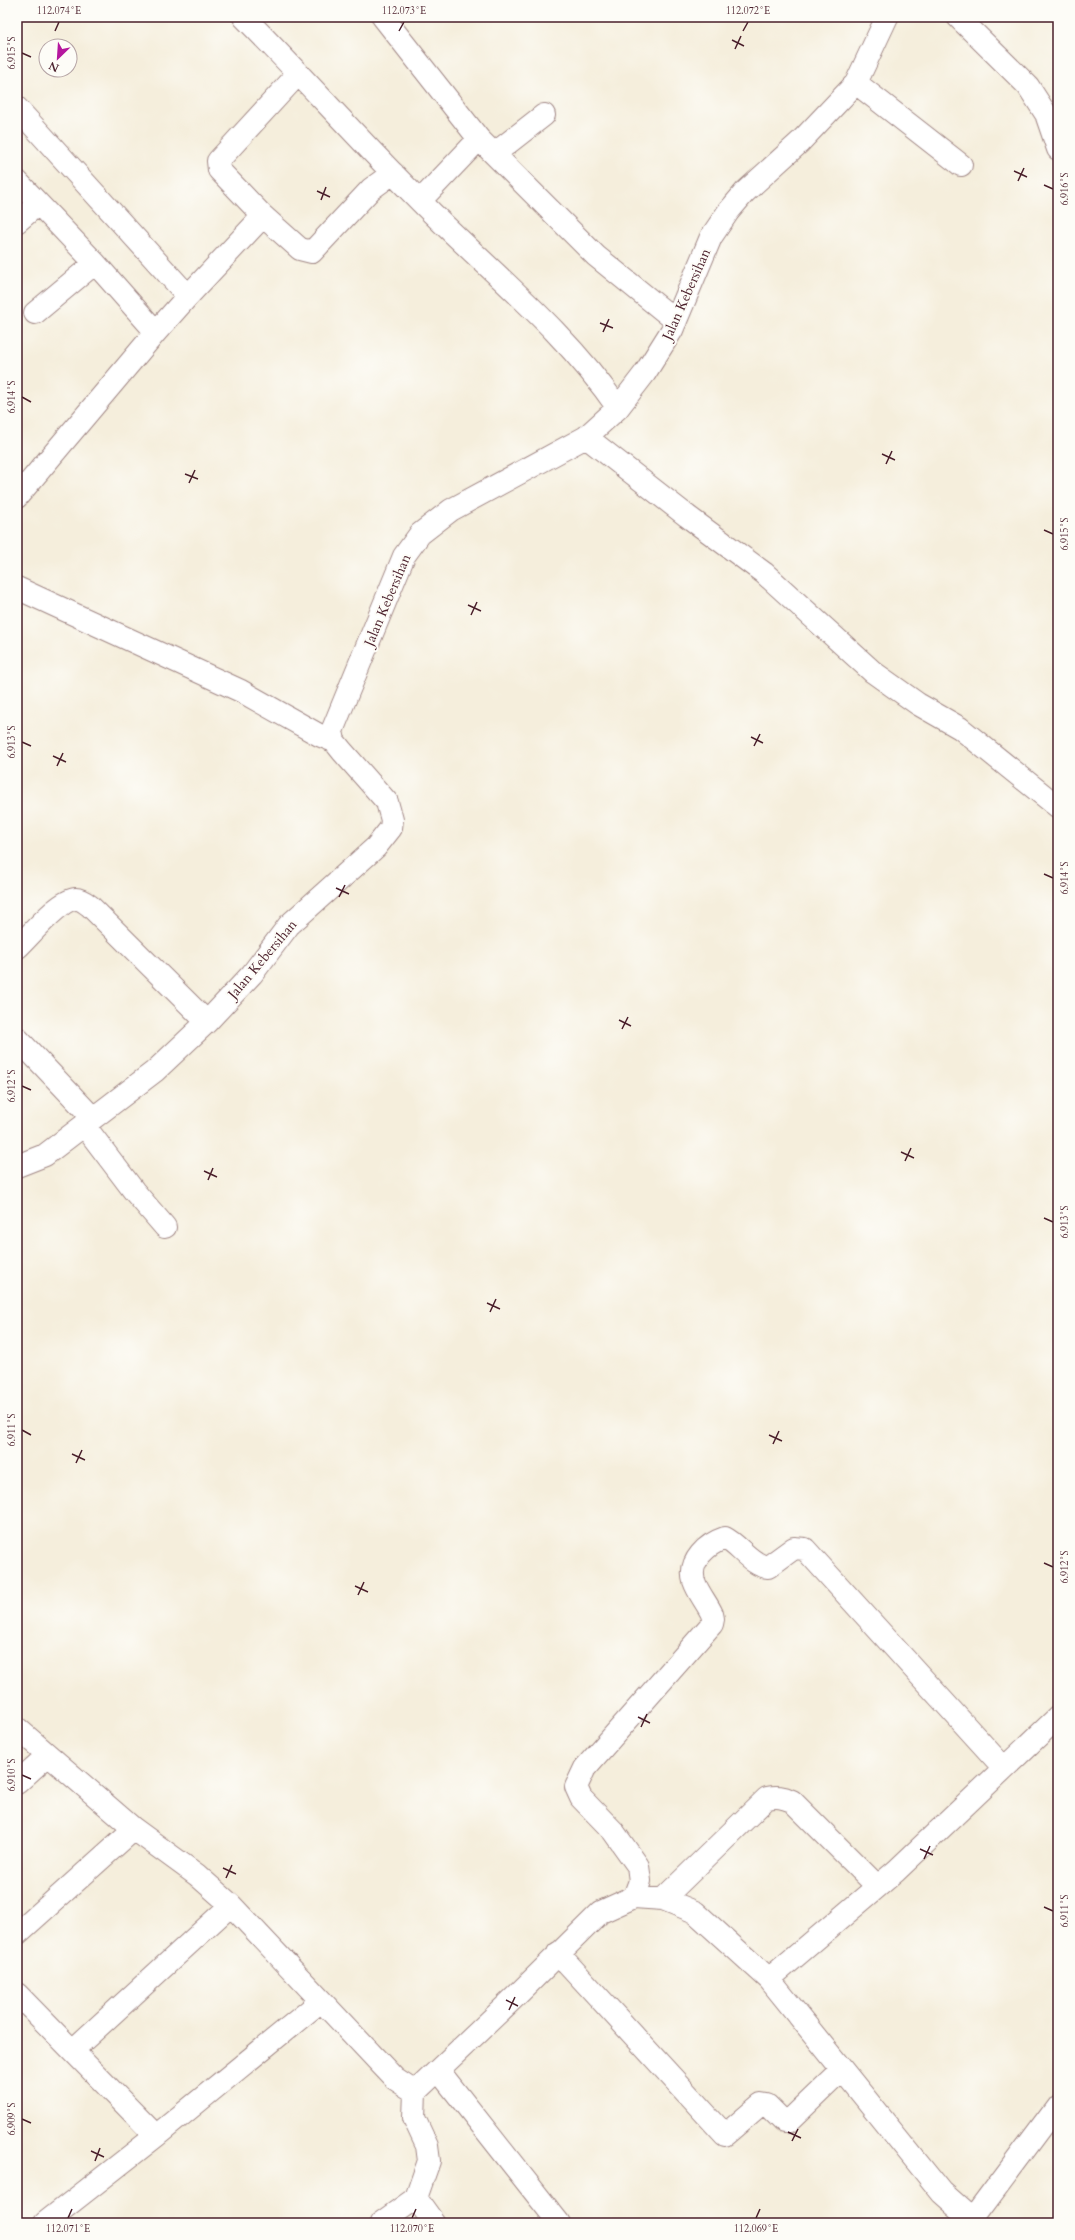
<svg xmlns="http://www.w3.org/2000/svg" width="1075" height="2240" viewBox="0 0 1075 2240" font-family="Cardo,serif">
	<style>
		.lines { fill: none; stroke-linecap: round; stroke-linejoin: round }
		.minor-casing { stroke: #a08684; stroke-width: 24 }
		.minor { stroke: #fff; stroke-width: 22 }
		.ticks { fill: none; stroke: #4a1f2b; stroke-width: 1.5 }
		.labels { text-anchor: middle; stroke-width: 4; stroke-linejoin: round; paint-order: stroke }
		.street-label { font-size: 14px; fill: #4a1f2b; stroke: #fdfcf7 }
		.neatline { fill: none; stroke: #4a1f2b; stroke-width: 1.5 }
		.ticks-label { font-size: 10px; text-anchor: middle; fill: #4a1f2b }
	</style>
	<rect width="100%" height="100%" fill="#fdfcf7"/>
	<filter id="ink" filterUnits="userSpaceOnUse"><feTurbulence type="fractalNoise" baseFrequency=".025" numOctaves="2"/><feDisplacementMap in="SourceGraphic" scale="8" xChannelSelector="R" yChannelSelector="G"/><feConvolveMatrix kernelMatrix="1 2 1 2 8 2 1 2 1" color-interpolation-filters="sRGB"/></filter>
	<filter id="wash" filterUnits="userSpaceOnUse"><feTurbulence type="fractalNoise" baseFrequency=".012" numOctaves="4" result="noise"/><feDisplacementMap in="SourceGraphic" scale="16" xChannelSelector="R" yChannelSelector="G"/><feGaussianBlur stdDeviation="0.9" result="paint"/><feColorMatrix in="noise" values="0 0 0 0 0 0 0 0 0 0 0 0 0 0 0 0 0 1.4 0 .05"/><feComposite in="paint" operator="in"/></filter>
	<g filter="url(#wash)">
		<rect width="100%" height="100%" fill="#f5eedc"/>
	</g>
	<g filter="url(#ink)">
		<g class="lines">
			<defs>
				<path id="minor" d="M 244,17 C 303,77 360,141 420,201 C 487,269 564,329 618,408
					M 383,17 L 479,139 L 420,201
					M 958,17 L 1028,86 L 1046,114 L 1058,149
					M 856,83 L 961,165
					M 17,108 L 188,296 L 263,216 L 219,170 L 218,161 L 298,74
					M 479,139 L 596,256 L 676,321
					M 494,154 L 544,115
					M 17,181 L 95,263 L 156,332 L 17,497
					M 263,216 L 300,249 L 312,252 L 371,189 L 393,173
					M 17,222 L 38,204
					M 35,313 L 95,263
					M 156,332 L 188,296
					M 586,437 L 687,516 L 764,573 L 873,672 L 918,704 L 960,728 L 1058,807
					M 17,588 L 241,691 L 319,735 L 334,741
					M 17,948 C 29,937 60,899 76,899 C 81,899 86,903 90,906 L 207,1022
					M 17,1038 L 93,1118
					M 84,1125 L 134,1191 L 165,1227
					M 17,1166 L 45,1155 L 155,1071 L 207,1022 L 252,974 L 289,925 L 376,847 L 391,828 L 392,820 L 387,802 L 342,751 L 334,741 L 332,731 L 404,556 L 420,534 L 451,510 L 586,437 L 618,408 L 645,373 L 672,330 L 711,237 L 728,212 L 745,192 L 800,142 L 856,83 L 887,17
					M 17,1728 L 134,1829 L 197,1875 L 231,1905 L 395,2079 L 415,2092 L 515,1997 L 601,1912 L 634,1897 L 663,1899 L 695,1912 L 769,1979 L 942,2193 L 976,2223
					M 17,1783 L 48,1755
					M 634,1897 L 640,1881 L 638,1866 L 613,1831 L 581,1798 L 576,1787 L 585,1768 L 712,1624 L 713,1619 L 712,1614 C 707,1603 698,1593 694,1581 C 688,1561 707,1544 725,1538 C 739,1545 752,1566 768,1567 L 794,1548 L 805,1549 L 1003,1767
					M 663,1899 L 767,1798 C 777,1796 783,1797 792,1801 L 877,1886
					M 17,1934 L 134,1829
					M 558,1953 L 725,2135 L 761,2104 L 767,2105 L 784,2122 L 788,2122 L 841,2071
					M 769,1979 L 896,1871 L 1058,1717
					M 17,1994 L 156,2136
					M 73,2050 L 231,1905
					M 439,2071 L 559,2223
					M 416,2198 L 434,2223
					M 972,2220 L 1058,2105
					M 45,2223 L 156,2136 L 321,2001
					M 381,2223 L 416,2198 L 429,2161 L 427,2146 L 414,2118 L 415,2092"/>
			</defs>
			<!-- minor casing -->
			<use href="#minor" class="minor-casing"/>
			<!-- minor -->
			<use href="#minor" class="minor"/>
		</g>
	</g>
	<!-- ticks -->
	<path class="ticks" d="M 55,31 L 59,22M 399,31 L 404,22M 743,31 L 748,22M 732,40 L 744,46M 735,49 L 741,36M 22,53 L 31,57M 1014,171 L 1027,177M 1018,181 L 1024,168M 1044,185 L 1053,189M 317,191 L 330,197M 321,200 L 326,187M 600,323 L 613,328M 603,332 L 609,319M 22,397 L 31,402M 882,454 L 895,460M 886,464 L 892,451M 185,474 L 198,479M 189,483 L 195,470M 1044,530 L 1053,534M 468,605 L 481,611M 471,615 L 477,602M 751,737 L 763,743M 22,742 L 31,746M 754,746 L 760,734M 53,756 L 66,762M 57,766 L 63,753M 1044,874 L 1053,878M 336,888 L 349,894M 339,897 L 345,885M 619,1020 L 631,1026M 622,1029 L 628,1017M 22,1086 L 31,1090M 901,1152 L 914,1158M 905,1161 L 911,1148M 204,1171 L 217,1177M 208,1180 L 213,1168M 1044,1218 L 1053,1222M 487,1303 L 500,1309M 490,1312 L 496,1299M 22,1430 L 31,1435M 769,1435 L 782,1441M 773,1444 L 779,1431M 72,1454 L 85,1460M 76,1463 L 82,1450M 1044,1563 L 1053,1567M 355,1586 L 368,1592M 358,1595 L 364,1582M 638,1717 L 650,1723M 641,1727 L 647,1714M 22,1775 L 31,1779M 920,1849 L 933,1855M 924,1859 L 930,1846M 223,1868 L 236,1874M 226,1878 L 232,1865M 1044,1907 L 1053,1911M 506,2000 L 518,2006M 509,2010 L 515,1997M 22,2119 L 31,2123M 788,2132 L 801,2138M 792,2141 L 798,2129M 91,2151 L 104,2157M 95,2161 L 100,2148M 68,2218 L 72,2209M 412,2218 L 416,2209M 756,2218 L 760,2209"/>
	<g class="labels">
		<!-- street labels -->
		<g class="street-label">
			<text transform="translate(686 294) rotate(-66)" y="5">Jalan Kebersihan</text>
			<text transform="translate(387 600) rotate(-67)" y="5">Jalan Kebersihan</text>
			<text transform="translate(262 959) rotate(-50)" y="5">Jalan Kebersihan</text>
		</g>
	</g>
	<!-- margin -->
	<rect width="1075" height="2240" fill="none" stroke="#fdfcf7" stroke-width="44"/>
	<!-- north arrow -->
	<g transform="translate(58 58) rotate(205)"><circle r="19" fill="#fdfcf7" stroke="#b5a4a5"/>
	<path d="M0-3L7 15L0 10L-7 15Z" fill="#b5179e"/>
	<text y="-6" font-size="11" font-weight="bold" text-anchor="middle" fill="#4a1f2b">N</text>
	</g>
	<rect x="22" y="22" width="1031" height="2196" class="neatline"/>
	<g class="ticks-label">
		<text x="59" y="14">112.074°E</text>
		<text x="404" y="14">112.073°E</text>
		<text x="748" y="14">112.072°E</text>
		<text transform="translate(11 53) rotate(-90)" y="4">6.915°S</text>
		<text transform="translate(1064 189) rotate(-90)" y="4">6.916°S</text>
		<text transform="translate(11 397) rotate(-90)" y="4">6.914°S</text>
		<text transform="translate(1064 534) rotate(-90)" y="4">6.915°S</text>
		<text transform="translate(11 742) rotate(-90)" y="4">6.913°S</text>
		<text transform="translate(1064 878) rotate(-90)" y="4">6.914°S</text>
		<text transform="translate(11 1086) rotate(-90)" y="4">6.912°S</text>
		<text transform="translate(1064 1222) rotate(-90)" y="4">6.913°S</text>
		<text transform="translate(11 1430) rotate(-90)" y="4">6.911°S</text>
		<text transform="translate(1064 1567) rotate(-90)" y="4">6.912°S</text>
		<text transform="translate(11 1775) rotate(-90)" y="4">6.910°S</text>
		<text transform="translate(1064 1911) rotate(-90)" y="4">6.911°S</text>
		<text transform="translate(11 2119) rotate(-90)" y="4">6.909°S</text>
		<text x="68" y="2232">112.071°E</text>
		<text x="412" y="2232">112.070°E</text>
		<text x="756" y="2232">112.069°E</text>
	</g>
</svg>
